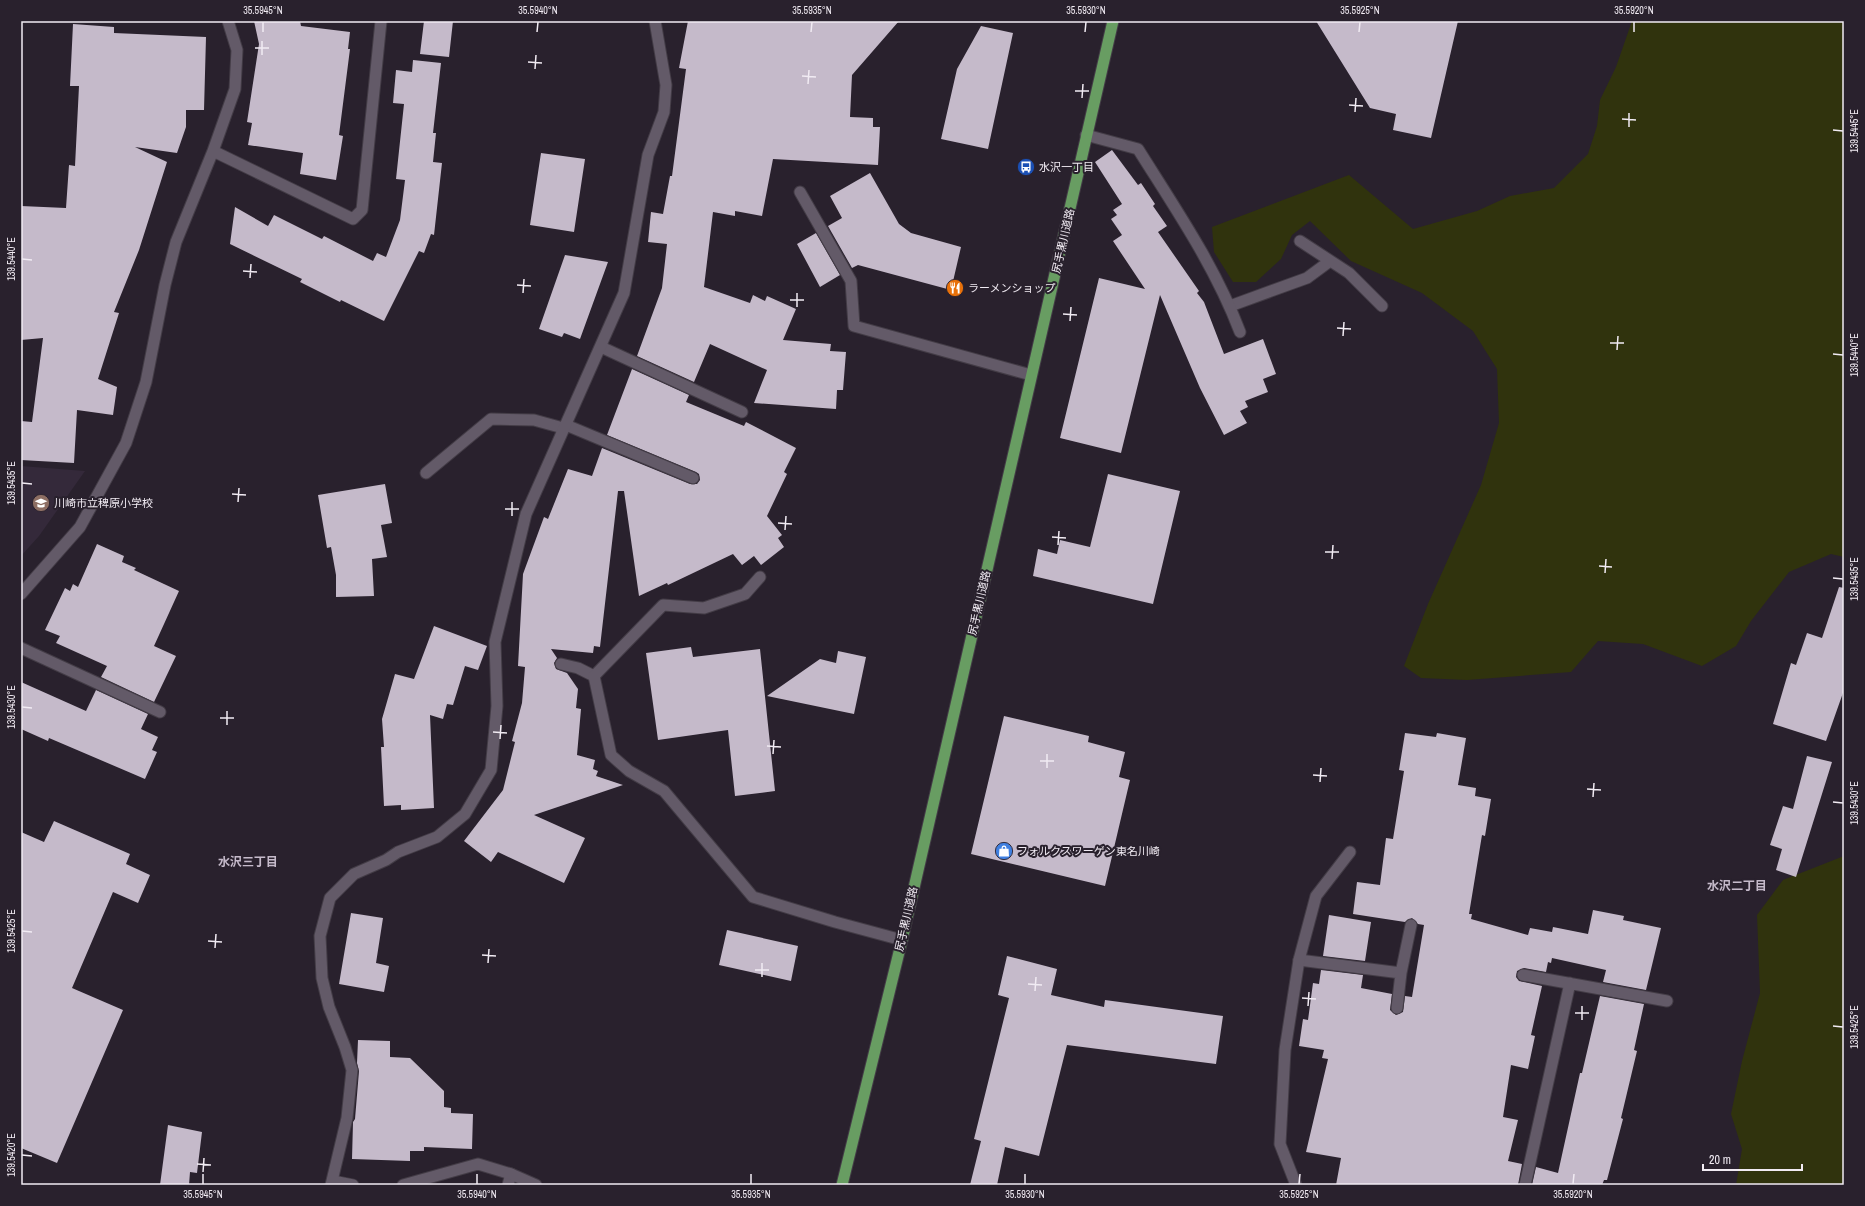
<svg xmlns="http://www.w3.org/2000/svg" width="1865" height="1206" viewBox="0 0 1865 1206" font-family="'Archivo Narrow','Noto Sans JP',sans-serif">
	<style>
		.built { fill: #34293a }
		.green { fill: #30330d }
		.building { fill: #c5baca }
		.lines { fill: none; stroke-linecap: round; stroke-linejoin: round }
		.service-casing { stroke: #433c46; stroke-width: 13 }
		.minor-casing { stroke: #433c46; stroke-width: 13 }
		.primary-casing { stroke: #433c46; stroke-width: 13 }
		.service { stroke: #635a68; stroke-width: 11 }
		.minor { stroke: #635a68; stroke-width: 11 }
		.primary { stroke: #689d62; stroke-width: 11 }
		.ticks { fill: none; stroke: #f1ebf3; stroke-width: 1.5 }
		.labels { text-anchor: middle; stroke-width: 4; stroke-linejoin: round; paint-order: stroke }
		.poi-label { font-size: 11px; fill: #f1ebf3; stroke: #29212d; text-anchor: start }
		.street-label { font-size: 11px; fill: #f1ebf3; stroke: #29212d }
		.neighbourhood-label { font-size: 12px; font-weight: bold; fill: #c5baca; stroke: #29212d }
		.neatline { fill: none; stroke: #f1ebf3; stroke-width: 1.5 }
		.ticks-label { font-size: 10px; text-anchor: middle; fill: #f1ebf3 }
	</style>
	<rect width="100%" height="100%" fill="#29212d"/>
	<!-- built -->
	<path class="built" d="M 21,466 L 85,471 L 39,536 L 21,556 Z"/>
	<!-- green -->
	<path class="green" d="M 1632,21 L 1844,21 L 1844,557 L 1831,554 L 1789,572 L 1751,621 L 1736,646 L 1702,666 L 1643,644 L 1598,641 L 1571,672 L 1467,680 L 1421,678 L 1404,666 L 1428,604 L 1481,485 L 1499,423 L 1497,369 L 1473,331 L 1422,293 L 1351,261 L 1310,221 L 1292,235 L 1281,259 L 1256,282 L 1233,282 L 1214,252 L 1212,227 L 1349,175 L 1413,229 L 1477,211 L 1510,196 L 1554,188 L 1588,154 L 1597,126 L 1600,100 L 1616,67 Z
		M 1844,856 L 1844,1185 L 1736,1185 L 1742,1149 L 1731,1114 L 1742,1061 L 1760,993 L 1757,915 L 1783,880 Z"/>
	<!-- building -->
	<path class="building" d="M 254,21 L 300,21 L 301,26 L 350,32 L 348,49 L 350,49 L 339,135 L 343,136 L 336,180 L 300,174 L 303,153 L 248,145 L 252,123 L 247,122 L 259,44 Z
		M 424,21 L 453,21 L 449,57 L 420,54 Z
		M 688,21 L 899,21 L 852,75 L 850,117 L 873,118 L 873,127 L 880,127 L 878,165 L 773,159 L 762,216 L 735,211 L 735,216 L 713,212 L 704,287 L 750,303 L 753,295 L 765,301 L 767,296 L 796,309 L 783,340 L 831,344 L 830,351 L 846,352 L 843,390 L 837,390 L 836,409 L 754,403 L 767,370 L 710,344 L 694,382 L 637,356 L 662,288 L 667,244 L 648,242 L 651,212 L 663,214 L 670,176 L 672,176 L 686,69 L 679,68 Z
		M 1316,21 L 1458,21 L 1431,138 L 1393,130 L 1396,114 L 1370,108 Z
		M 73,24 L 114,27 L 114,33 L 206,37 L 204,110 L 186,110 L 186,127 L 177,153 L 135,147 L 167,162 L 139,250 L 114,312 L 119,313 L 98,379 L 117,387 L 113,415 L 77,410 L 74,463 L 21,460 L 21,421 L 32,422 L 43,338 L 21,340 L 21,206 L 66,208 L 69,165 L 75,166 L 79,86 L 70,86 Z
		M 981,26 L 1013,33 L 988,149 L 941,139 L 957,69 Z
		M 413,60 L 441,63 L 433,133 L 436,133 L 433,162 L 442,163 L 434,235 L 431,234 L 424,253 L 419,251 L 384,321 L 341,300 L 340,302 L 300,282 L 302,279 L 230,244 L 235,207 L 268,226 L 274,215 L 322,239 L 324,236 L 373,261 L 377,253 L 386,257 L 400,220 L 405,180 L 396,179 L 404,104 L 393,103 L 396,70 L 412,72 Z
		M 1112,150 L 1138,185 L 1141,183 L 1155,204 L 1153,206 L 1167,226 L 1158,232 L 1199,291 L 1197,293 L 1204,302 L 1224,354 L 1263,339 L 1276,374 L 1263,379 L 1268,392 L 1245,401 L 1248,407 L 1240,411 L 1247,423 L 1224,435 L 1200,388 L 1160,295 L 1121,453 L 1060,438 L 1099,278 L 1145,289 L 1113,241 L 1122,235 L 1111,219 L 1117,215 L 1113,210 L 1122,204 L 1095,162 Z
		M 541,153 L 585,159 L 574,232 L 530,225 Z
		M 870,173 L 899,224 L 911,233 L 961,247 L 951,290 L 858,265 L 852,268 L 828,226 L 842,218 L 830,196 Z
		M 816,233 L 840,275 L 820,287 L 797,244 Z
		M 565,255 L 608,262 L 580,339 L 564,333 L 562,337 L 539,329 Z
		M 632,369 L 689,395 L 686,402 L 744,426 L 746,422 L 796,448 L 784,472 L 787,474 L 767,516 L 782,535 L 778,538 L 784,547 L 761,565 L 754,556 L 742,565 L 733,554 L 668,585 L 667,583 L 639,596 L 624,491 L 618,491 L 600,647 L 594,646 L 593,653 L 551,649 L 557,658 L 554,663 L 556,669 L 567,673 L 578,689 L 576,708 L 581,709 L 577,755 L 595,760 L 593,769 L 598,771 L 596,776 L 623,785 L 534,815 L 585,838 L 564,883 L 498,852 L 491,862 L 464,841 L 503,790 L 515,742 L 512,741 L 522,703 L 525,667 L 518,666 L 523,574 L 544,517 L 548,519 L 568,469 L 592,476 L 602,448 L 690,484 L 697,484 L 700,480 L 699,474 L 696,472 L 607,435 Z
		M 1108,474 L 1180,491 L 1153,604 L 1033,576 L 1038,549 L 1057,554 L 1060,540 L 1090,547 Z
		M 385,484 L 392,523 L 381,525 L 387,557 L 372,559 L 374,596 L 336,597 L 336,575 L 331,547 L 327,548 L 318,495 Z
		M 97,544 L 124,556 L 122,562 L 136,568 L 134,570 L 179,591 L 154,646 L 176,656 L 154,702 L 101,677 L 107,666 L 56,643 L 60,636 L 45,630 L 65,588 L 70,591 L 73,584 L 78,587 Z
		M 1839,587 L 1844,588 L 1844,690 L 1826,741 L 1773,724 L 1791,663 L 1796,665 L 1807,633 L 1822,638 Z
		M 434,626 L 487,646 L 478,670 L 465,666 L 453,705 L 447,704 L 443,719 L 430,715 L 434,808 L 401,810 L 401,805 L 384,806 L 381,747 L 384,747 L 382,719 L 395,674 L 414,679 Z
		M 691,647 L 693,657 L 760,649 L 775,791 L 735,796 L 728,730 L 658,740 L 646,653 Z
		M 838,651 L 866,657 L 854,714 L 767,696 L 820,659 L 836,663 Z
		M 21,682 L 86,711 L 96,690 L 148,714 L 141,729 L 158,737 L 152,750 L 157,752 L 145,779 L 49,738 L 48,741 L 21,729 Z
		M 1004,716 L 1089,736 L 1088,742 L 1125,752 L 1119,777 L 1130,780 L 1105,886 L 971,854 Z
		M 1405,733 L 1436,737 L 1437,733 L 1466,738 L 1458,785 L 1476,788 L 1475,796 L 1491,799 L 1485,836 L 1482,835 L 1469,914 L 1472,914 L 1471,919 L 1528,935 L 1530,928 L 1552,932 L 1553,927 L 1588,934 L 1593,910 L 1624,916 L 1623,920 L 1661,928 L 1646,990 L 1603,982 L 1606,970 L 1552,958 L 1551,963 L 1548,962 L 1546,972 L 1524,968 L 1517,971 L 1516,977 L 1519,981 L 1542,986 L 1531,1035 L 1535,1036 L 1528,1069 L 1511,1065 L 1503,1117 L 1518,1120 L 1508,1161 L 1522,1164 L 1518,1185 L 1336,1185 L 1341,1158 L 1306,1152 L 1328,1059 L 1322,1058 L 1324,1050 L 1299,1046 L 1303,1019 L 1308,1020 L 1313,983 L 1319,984 L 1321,970 L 1363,975 L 1361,988 L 1392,994 L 1390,1010 L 1396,1015 L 1403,1012 L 1405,996 L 1412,997 L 1424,925 L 1418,924 L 1412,918 L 1405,922 L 1353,914 L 1357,882 L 1380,885 L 1386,838 L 1393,839 L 1404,771 L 1399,770 Z
		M 1807,756 L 1832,762 L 1796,877 L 1776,870 L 1782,849 L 1770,845 L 1783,806 L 1793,809 Z
		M 54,821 L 130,854 L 126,864 L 150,875 L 138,903 L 113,892 L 72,988 L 123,1010 L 57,1163 L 21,1148 L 21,832 L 44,842 Z
		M 351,913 L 383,918 L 376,963 L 389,966 L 384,992 L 339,984 Z
		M 1329,915 L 1371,922 L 1365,961 L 1323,956 Z
		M 727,930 L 798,946 L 791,981 L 719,965 Z
		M 1007,956 L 1057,969 L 1051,995 L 1104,1007 L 1105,1000 L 1223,1016 L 1216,1064 L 1067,1045 L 1039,1156 L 1005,1147 L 997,1185 L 970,1185 L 981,1141 L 974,1139 L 1009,998 L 998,995 Z
		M 1600,996 L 1644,1004 L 1634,1050 L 1637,1051 L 1621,1118 L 1623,1119 L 1607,1180 L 1604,1180 L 1602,1185 L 1532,1185 L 1536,1167 L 1558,1173 L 1580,1073 L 1582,1073 Z
		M 358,1040 L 390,1041 L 390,1057 L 410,1058 L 444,1091 L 444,1107 L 451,1108 L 451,1113 L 473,1114 L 472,1149 L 424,1147 L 424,1151 L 410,1151 L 410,1161 L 352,1159 L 353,1122 L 355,1119 L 359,1071 L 357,1063 Z
		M 168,1125 L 202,1132 L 197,1173 L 190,1172 L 189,1185 L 160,1185 Z"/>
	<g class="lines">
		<defs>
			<path id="service" d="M 800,192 L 851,281 L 854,326 L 1031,375
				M 1300,241 L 1349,273 L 1382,306
				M 1230,306 L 1307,278 L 1330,261
				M 601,347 L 742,412
				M 566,425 L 693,478
				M 426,473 L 491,419 L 534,420 L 563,428
				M 21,648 L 160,712
				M 561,664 L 578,668 L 594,676
				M 1299,960 L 1401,973
				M 1397,1008 L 1401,973 L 1411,925
				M 508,1185 L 511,1174"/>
			<path id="minor" d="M 1086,135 L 1138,149 C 1175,208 1215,266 1240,332
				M 213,151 L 353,219 L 362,210 L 381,21
				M 760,577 L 745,594 L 704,608 L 663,605 L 594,676 L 611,755 L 629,771 L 664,791 L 753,897 L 835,922 L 902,940
				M 21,594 L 80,527 L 126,443 L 146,382 L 165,285 L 176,242 L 213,151 L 235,89 L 237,50 L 228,21
				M 1523,975 L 1667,1001
				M 333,1181 L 353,1185
				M 331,1185 L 347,1118 L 352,1070 L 345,1047 L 329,1007 L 322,978 L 320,936 L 330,898 L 354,874 L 386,860 L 398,852 L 437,837 L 465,814 L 491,770 L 497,706 L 495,642 L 526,514 L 624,293 L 648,155 L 664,112 L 666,85 L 655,21
				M 403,1185 L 478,1164 L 511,1174 L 536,1185
				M 1296,1185 L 1280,1144 L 1285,1050 L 1299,960 L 1316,896 L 1350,852
				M 1525,1185 L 1570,983"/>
			<path id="primary" d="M 842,1185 L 902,940 L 1113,21"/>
		</defs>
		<!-- service casing -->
		<use href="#service" class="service-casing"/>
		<!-- minor casing -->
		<use href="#minor" class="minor-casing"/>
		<!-- primary casing -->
		<use href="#primary" class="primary-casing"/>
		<!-- service -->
		<use href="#service" class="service"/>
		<!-- minor -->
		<use href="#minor" class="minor"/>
		<!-- primary -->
		<use href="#primary" class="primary"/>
	</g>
	<!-- ticks -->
	<path class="ticks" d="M 263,32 L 263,22M 537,32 L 538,22M 811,32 L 812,22M 1085,32 L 1086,22M 1359,32 L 1360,22M 1634,32 L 1634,22M 255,48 L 269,48M 262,55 L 262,41M 528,62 L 542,63M 535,69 L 536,55M 802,76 L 816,77M 808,84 L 809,70M 1075,91 L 1089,91M 1082,98 L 1083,84M 1349,105 L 1363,106M 1355,112 L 1356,98M 1622,119 L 1636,120M 1629,127 L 1629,113M 1833,130 L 1843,131M 22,259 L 32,260M 243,271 L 257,272M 250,278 L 251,264M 517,285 L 531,286M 523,293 L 524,279M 790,300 L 804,300M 797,307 L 797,293M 1063,314 L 1077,315M 1070,321 L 1071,307M 1337,328 L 1351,329M 1343,336 L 1344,322M 1610,343 L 1624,343M 1617,350 L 1618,336M 1833,354 L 1843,355M 22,483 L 32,484M 232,494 L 246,495M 238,502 L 239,488M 505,509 L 519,509M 512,516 L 512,502M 778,523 L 792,524M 785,530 L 786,516M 1052,537 L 1066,538M 1058,545 L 1059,531M 1325,552 L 1339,552M 1332,559 L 1333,545M 1599,566 L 1612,567M 1605,573 L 1606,559M 1833,578 L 1843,579M 22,707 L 32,708M 220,718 L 234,718M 227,725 L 227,711M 493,732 L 507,733M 500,739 L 501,725M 767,746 L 781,747M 773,754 L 774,740M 1040,761 L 1054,761M 1047,768 L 1047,754M 1313,775 L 1327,776M 1320,782 L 1321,768M 1587,789 L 1601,790M 1593,797 L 1594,783M 1833,802 L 1843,803M 22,931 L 32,932M 208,941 L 222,942M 215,948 L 216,934M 482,955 L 496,956M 488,963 L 489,949M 755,970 L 769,970M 762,977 L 762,963M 1028,984 L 1042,985M 1035,991 L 1036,977M 1302,998 L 1316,999M 1308,1006 L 1309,992M 1575,1013 L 1589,1013M 1582,1020 L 1582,1006M 1833,1026 L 1843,1027M 22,1155 L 32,1156M 197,1164 L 211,1165M 203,1172 L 204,1158M 203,1184 L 203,1174M 477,1184 L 477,1174M 751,1184 L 751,1174M 1025,1184 L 1025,1174M 1299,1184 L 1300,1174M 1573,1184 L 1574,1174"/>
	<!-- icons -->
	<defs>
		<symbol id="bus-disc" viewBox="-11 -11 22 22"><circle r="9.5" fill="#1a4fb4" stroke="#29212d"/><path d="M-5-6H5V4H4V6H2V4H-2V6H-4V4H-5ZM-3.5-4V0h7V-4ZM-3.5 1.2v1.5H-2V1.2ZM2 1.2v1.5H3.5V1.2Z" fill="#fff"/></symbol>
		<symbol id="restaurant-disc" viewBox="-11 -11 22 22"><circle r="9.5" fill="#e8710a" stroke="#29212d"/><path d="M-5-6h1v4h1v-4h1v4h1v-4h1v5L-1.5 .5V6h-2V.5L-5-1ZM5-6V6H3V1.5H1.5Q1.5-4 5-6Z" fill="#fff"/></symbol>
		<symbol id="school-disc" viewBox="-11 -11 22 22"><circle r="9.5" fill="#8d6e63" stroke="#29212d"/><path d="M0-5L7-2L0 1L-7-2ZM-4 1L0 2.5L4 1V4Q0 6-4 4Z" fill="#fff"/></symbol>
		<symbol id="shop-disc" viewBox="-11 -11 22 22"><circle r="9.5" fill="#3f7fe0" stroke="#29212d"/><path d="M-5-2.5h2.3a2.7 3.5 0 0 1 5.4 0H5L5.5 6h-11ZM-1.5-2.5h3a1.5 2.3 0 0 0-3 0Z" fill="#fff"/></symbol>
	</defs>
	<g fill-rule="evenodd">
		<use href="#bus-disc" x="1016" y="157" width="20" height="20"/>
		<use href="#restaurant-disc" x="945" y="278" width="20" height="20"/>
		<use href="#school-disc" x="31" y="493" width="20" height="20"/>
		<use href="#shop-disc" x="994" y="841" width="20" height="20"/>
	</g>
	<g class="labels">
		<!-- poi labels -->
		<g class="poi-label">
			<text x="1039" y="171">水沢一丁目</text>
			<text x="968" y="292">ラーメンショップ</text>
			<text x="54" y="507">川崎市立稗原小学校</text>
			<text x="1017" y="855">フォルクスワーゲン東名川崎</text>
		</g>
		<!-- street labels -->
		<g class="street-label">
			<text transform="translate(1063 241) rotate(-77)" y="4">尻手黒川道路</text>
			<text transform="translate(979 603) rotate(-77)" y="4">尻手黒川道路</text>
			<text transform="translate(906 919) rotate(-77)" y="4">尻手黒川道路</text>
		</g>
		<!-- neighbourhood labels -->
		<g class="neighbourhood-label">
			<text x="248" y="866">水沢三丁目</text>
			<text x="1737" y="890">水沢二丁目</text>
		</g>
	</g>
	<!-- border -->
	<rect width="1865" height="1206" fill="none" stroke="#29212d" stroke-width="44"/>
	<!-- scale -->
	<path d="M1703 1164v6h99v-6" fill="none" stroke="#f1ebf3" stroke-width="2"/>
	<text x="1709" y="1164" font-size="12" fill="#f1ebf3" stroke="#29212d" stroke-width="3" paint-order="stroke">20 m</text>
	<rect x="22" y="22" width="1821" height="1162" class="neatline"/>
	<g class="ticks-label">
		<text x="263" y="14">35.5945°N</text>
		<text x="538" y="14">35.5940°N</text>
		<text x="812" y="14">35.5935°N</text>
		<text x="1086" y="14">35.5930°N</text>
		<text x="1360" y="14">35.5925°N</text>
		<text x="1634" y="14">35.5920°N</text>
		<text transform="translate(1854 131) rotate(-90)" y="4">139.5445°E</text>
		<text transform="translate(11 259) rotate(-90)" y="4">139.5440°E</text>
		<text transform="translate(1854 355) rotate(-90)" y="4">139.5440°E</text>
		<text transform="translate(11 483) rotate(-90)" y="4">139.5435°E</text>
		<text transform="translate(1854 579) rotate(-90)" y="4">139.5435°E</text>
		<text transform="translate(11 707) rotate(-90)" y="4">139.5430°E</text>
		<text transform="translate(1854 803) rotate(-90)" y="4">139.5430°E</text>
		<text transform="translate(11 931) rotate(-90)" y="4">139.5425°E</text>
		<text transform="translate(1854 1027) rotate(-90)" y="4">139.5425°E</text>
		<text transform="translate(11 1155) rotate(-90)" y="4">139.5420°E</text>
		<text x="203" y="1198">35.5945°N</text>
		<text x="477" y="1198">35.5940°N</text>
		<text x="751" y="1198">35.5935°N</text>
		<text x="1025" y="1198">35.5930°N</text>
		<text x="1299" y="1198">35.5925°N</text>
		<text x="1573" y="1198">35.5920°N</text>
	</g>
</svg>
